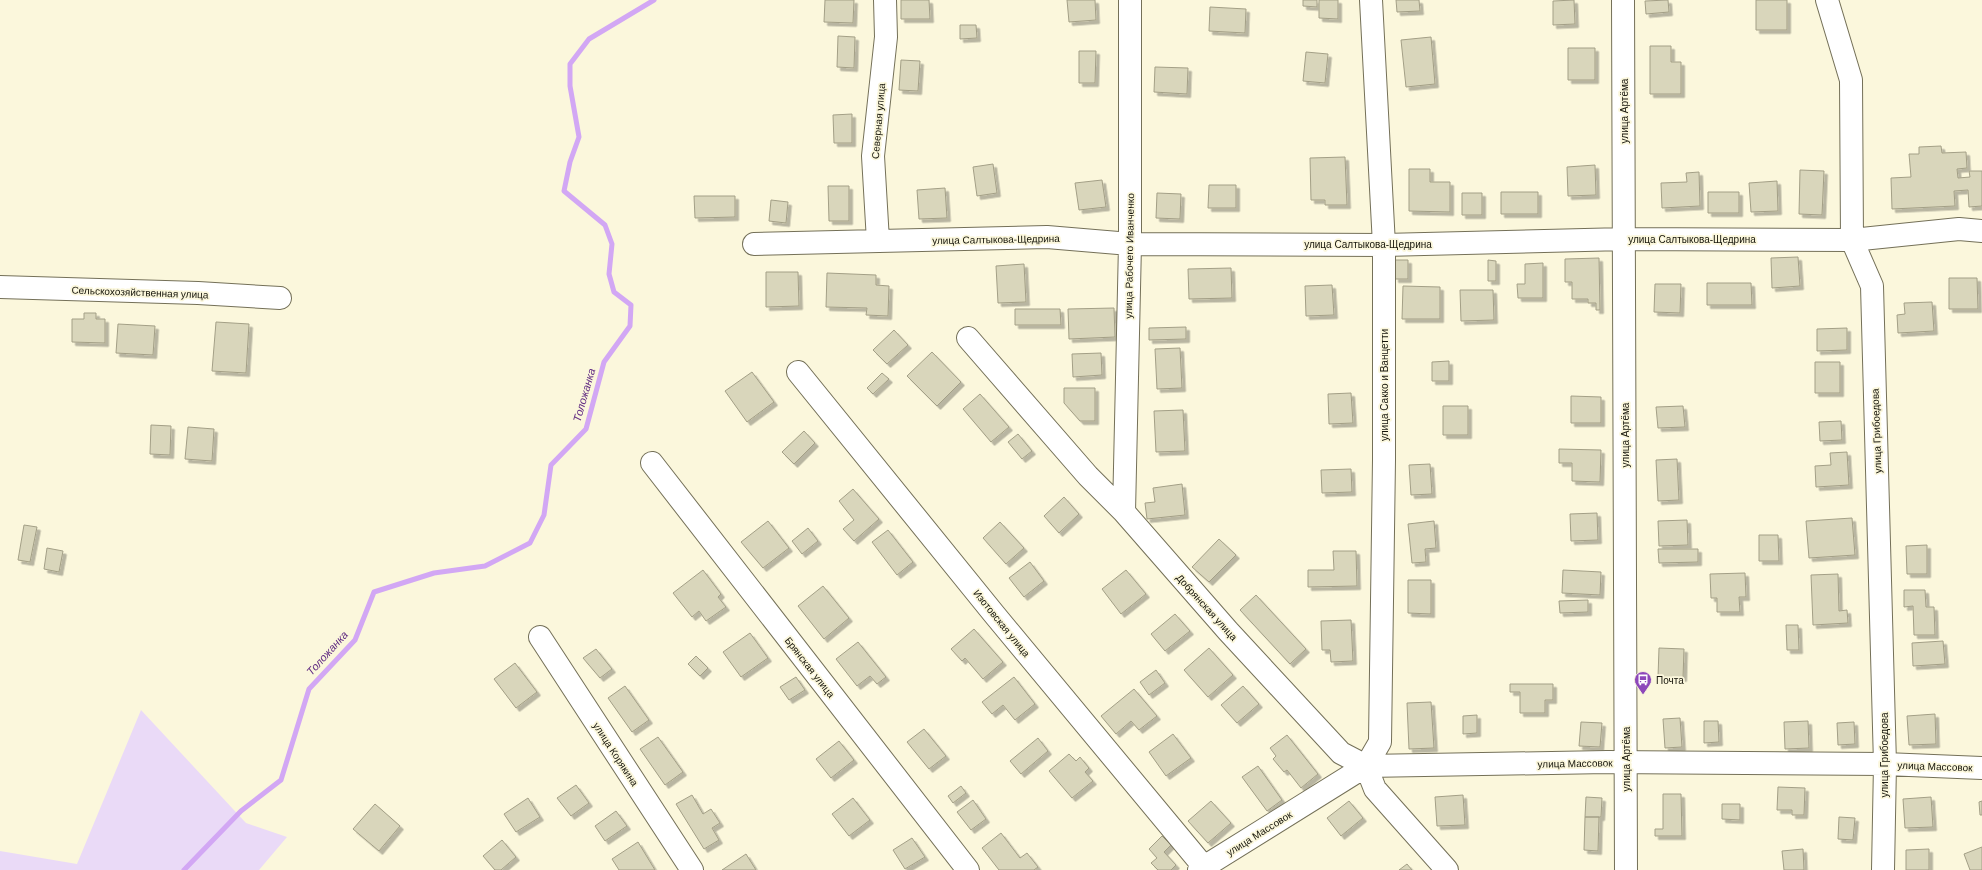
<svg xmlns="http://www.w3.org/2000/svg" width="1982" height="870" viewBox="0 0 1982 870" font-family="Helvetica,sans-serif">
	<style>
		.green { fill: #eadaf7 }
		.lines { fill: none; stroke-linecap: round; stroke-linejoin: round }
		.stream { stroke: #d2a7f4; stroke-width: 5 }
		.building { fill: #d9d6bb; stroke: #a39f86; filter: url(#shadow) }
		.minor-casing { stroke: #747058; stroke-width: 24 }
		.minor { stroke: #fff; stroke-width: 22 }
		.labels { text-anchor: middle; stroke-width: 3.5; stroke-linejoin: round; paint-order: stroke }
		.street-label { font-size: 10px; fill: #15140a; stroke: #fbf7dc }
		.poi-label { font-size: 10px; fill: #15140a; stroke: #fbf7dc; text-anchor: start }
		.water-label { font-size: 11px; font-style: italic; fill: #602a82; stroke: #fbf7dc }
	</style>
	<defs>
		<filter id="shadow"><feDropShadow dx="3.5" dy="3.5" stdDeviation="0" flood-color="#0004"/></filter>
	</defs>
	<rect width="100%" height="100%" fill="#fbf7dc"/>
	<!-- green -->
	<path class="green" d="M 141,710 L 246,823 L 287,837 L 259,870 L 0,870 L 0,851 L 77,864 Z"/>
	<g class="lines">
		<!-- stream -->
		<path class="stream" d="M 184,870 L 241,811 L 281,780 L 309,689 L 355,640 L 374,592 L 434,573 L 485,566 L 530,543 L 544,515 L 551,465 L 586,429 L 604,362 L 630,326 L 631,305 L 614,292 L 609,274 L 612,244 L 605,225 L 564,191 L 570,162 L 579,137 L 570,86 L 570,64 L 589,39 L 654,0"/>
	</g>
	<!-- building -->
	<path class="building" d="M 825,0 L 854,0 L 853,23 L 824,22 Z
		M 901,0 L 929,0 L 930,19 L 901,19 Z
		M 1067,0 L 1095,0 L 1096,20 L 1069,22 Z
		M 1303,0 L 1317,0 L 1317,7 L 1303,6 Z
		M 1319,0 L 1338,0 L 1338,19 L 1319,18 Z
		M 1396,0 L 1419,0 L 1420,11 L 1397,12 Z
		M 1574,0 L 1575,24 L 1553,25 L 1553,1 Z
		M 1668,0 L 1669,12 L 1646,14 L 1645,1 Z
		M 1756,0 L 1787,0 L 1787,30 L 1756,30 Z
		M 1210,7 L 1246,9 L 1245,33 L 1209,31 Z
		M 960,25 L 976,25 L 977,38 L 960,39 Z
		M 838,36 L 855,37 L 854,68 L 837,67 Z
		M 1431,37 L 1435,84 L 1406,87 L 1401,40 Z
		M 1650,46 L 1671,46 L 1671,62 L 1681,62 L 1681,94 L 1650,94 Z
		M 1568,48 L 1595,48 L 1595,80 L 1568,80 Z
		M 1079,51 L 1096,51 L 1095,83 L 1079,83 Z
		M 1306,52 L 1328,54 L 1325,83 L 1303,81 Z
		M 901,60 L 920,61 L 918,91 L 899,90 Z
		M 1155,67 L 1188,68 L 1187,94 L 1154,92 Z
		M 852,114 L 852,143 L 834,143 L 833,115 Z
		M 1941,146 L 1942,153 L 1966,152 L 1967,168 L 1957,169 L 1958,178 L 1970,177 L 1969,171 L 1982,171 L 1982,206 L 1969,207 L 1968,190 L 1954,191 L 1955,206 L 1892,209 L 1891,178 L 1911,177 L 1909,154 L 1919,154 L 1919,147 Z
		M 1345,157 L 1347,205 L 1325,205 L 1325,200 L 1311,200 L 1310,158 Z
		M 993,164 L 997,193 L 977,196 L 973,167 Z
		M 1595,165 L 1596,195 L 1568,196 L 1567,167 Z
		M 1409,169 L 1430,169 L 1430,182 L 1450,182 L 1450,212 L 1409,211 Z
		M 1800,170 L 1824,171 L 1822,215 L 1799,214 Z
		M 1699,172 L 1700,206 L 1662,208 L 1661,183 L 1687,182 L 1686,173 Z
		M 1102,180 L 1106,207 L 1079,210 L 1075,183 Z
		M 1777,181 L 1778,211 L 1751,212 L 1749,183 Z
		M 1209,185 L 1236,185 L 1236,208 L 1208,208 Z
		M 828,186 L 849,186 L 849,221 L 829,221 Z
		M 945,188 L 947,218 L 919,219 L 917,190 Z
		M 1501,192 L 1538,192 L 1538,214 L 1501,214 Z
		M 1708,192 L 1739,192 L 1739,213 L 1708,213 Z
		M 1157,193 L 1181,194 L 1180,219 L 1156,218 Z
		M 1462,193 L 1482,193 L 1482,215 L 1462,215 Z
		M 694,196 L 735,196 L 735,217 L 695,218 Z
		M 771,200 L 788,202 L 786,223 L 769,221 Z
		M 1798,257 L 1800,286 L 1772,288 L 1771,258 Z
		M 1599,258 L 1600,310 L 1596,310 L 1596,303 L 1588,303 L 1588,299 L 1572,299 L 1572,282 L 1565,282 L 1565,259 Z
		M 1395,260 L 1408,260 L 1408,279 L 1395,279 Z
		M 1488,260 L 1496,261 L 1496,281 L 1488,281 Z
		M 1543,263 L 1543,298 L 1518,298 L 1517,284 L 1525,284 L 1525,264 Z
		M 1024,264 L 1026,302 L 998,303 L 996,266 Z
		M 1231,268 L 1232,298 L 1189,299 L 1188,269 Z
		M 766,272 L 798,272 L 799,306 L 766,307 Z
		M 827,273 L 876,275 L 876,285 L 889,286 L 888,316 L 866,315 L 867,308 L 826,307 Z
		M 1949,278 L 1977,278 L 1978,309 L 1949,309 Z
		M 1707,283 L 1751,283 L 1752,305 L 1707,305 Z
		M 1655,284 L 1681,284 L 1680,313 L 1654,312 Z
		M 1332,285 L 1334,315 L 1306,316 L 1305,286 Z
		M 1403,286 L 1440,287 L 1440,319 L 1402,319 Z
		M 1460,290 L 1493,290 L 1494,320 L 1461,321 Z
		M 1932,302 L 1934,331 L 1898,333 L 1897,315 L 1905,314 L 1904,303 Z
		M 1114,308 L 1115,337 L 1069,339 L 1068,309 Z
		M 1015,309 L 1060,309 L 1061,325 L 1015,325 Z
		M 84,313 L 96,313 L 96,319 L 105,319 L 105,343 L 72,342 L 72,319 L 84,319 Z
		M 216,322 L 249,324 L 246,373 L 212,371 Z
		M 118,324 L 155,326 L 153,355 L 116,353 Z
		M 1186,327 L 1186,339 L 1149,340 L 1149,328 Z
		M 1847,328 L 1847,350 L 1817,351 L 1817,329 Z
		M 894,330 L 908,345 L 887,364 L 873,350 Z
		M 1180,348 L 1182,388 L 1157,389 L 1155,349 Z
		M 932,352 L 961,382 L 937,406 L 907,376 Z
		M 1101,353 L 1102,375 L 1073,377 L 1072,354 Z
		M 1449,361 L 1449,381 L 1432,381 L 1432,362 Z
		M 1815,362 L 1840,362 L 1840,393 L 1815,393 Z
		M 752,372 L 774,402 L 747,422 L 725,391 Z
		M 882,373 L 889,379 L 873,394 L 867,388 Z
		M 1064,388 L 1095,388 L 1095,421 L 1080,421 L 1064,403 Z
		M 1351,393 L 1353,423 L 1329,424 L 1328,394 Z
		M 980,394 L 1009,427 L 991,442 L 963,409 Z
		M 1571,396 L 1601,397 L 1601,423 L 1571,423 Z
		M 1443,406 L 1468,406 L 1468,435 L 1443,435 Z
		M 1683,406 L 1685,427 L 1658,428 L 1656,407 Z
		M 1183,410 L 1185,451 L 1156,452 L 1154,411 Z
		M 1841,421 L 1842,440 L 1820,441 L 1819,422 Z
		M 151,425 L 171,426 L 170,455 L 150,454 Z
		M 188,427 L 214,429 L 212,461 L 185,459 Z
		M 804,431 L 815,443 L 794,464 L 782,452 Z
		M 1018,434 L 1032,451 L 1022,459 L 1008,442 Z
		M 1559,449 L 1601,450 L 1600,482 L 1572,481 L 1572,463 L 1559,463 Z
		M 1847,452 L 1849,485 L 1816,487 L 1815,466 L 1831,465 L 1830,453 Z
		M 1677,459 L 1679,500 L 1658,501 L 1656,460 Z
		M 1430,464 L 1432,494 L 1411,495 L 1409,465 Z
		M 1351,469 L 1352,492 L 1322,493 L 1321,470 Z
		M 1182,484 L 1185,515 L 1147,519 L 1145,503 L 1155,502 L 1153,488 Z
		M 853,489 L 879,519 L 854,541 L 843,529 L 854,520 L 839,501 Z
		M 1064,497 L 1079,514 L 1059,533 L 1044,516 Z
		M 1597,513 L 1598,540 L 1571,541 L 1570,514 Z
		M 1852,518 L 1855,555 L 1809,558 L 1806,521 Z
		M 1687,520 L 1688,545 L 1659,546 L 1658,521 Z
		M 768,521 L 789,548 L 763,568 L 741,542 Z
		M 1434,521 L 1436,548 L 1425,549 L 1426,562 L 1412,563 L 1408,524 Z
		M 1000,522 L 1024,548 L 1006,564 L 983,538 Z
		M 24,525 L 37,527 L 30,562 L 18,560 Z
		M 808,528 L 818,541 L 802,554 L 792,541 Z
		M 888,530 L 913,562 L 897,575 L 872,542 Z
		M 1759,535 L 1778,535 L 1779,561 L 1759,561 Z
		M 1219,539 L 1236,555 L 1209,582 L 1192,567 Z
		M 1927,545 L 1927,574 L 1907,574 L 1906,546 Z
		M 47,548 L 63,551 L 59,572 L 44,569 Z
		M 1658,549 L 1698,549 L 1698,562 L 1659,563 Z
		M 1333,551 L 1356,551 L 1357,586 L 1308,587 L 1308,570 L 1334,570 Z
		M 1030,562 L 1044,581 L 1024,597 L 1009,578 Z
		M 703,570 L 721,594 L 718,597 L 726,607 L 706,621 L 699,611 L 692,617 L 673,593 Z
		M 1126,570 L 1146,594 L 1121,614 L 1102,589 Z
		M 1563,570 L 1601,572 L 1600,595 L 1562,593 Z
		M 1745,573 L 1746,597 L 1739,597 L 1740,612 L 1717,612 L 1717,598 L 1711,598 L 1710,574 Z
		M 1838,574 L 1839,611 L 1847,610 L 1848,623 L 1813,625 L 1811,575 Z
		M 1408,580 L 1431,580 L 1431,614 L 1408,613 Z
		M 823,586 L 849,618 L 824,639 L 798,606 Z
		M 1904,590 L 1925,590 L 1926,607 L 1934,607 L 1935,635 L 1914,635 L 1913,606 L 1904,607 Z
		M 1256,595 L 1306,649 L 1290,664 L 1240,610 Z
		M 1588,600 L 1588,612 L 1560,613 L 1559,601 Z
		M 1175,614 L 1190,631 L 1165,651 L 1151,634 Z
		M 1351,620 L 1353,661 L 1331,662 L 1330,650 L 1322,650 L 1321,621 Z
		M 1786,625 L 1798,625 L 1799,650 L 1787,650 Z
		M 974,629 L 1003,662 L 983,679 L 965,658 L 962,661 L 951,649 Z
		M 750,633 L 768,658 L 741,677 L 723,652 Z
		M 1943,641 L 1945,664 L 1913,666 L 1912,643 Z
		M 858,642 L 886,677 L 877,684 L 870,676 L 857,686 L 836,659 Z
		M 1209,648 L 1233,675 L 1208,697 L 1184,670 Z
		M 1659,648 L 1684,649 L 1683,678 L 1658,677 Z
		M 596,649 L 612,669 L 600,678 L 583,658 Z
		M 696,656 L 708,668 L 700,676 L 688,664 Z
		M 515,663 L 537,692 L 516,708 L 494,679 Z
		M 1156,670 L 1165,683 L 1149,695 L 1140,682 Z
		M 796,677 L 805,690 L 789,700 L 780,687 Z
		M 1014,677 L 1035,704 L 1015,720 L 1003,705 L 992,714 L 982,702 Z
		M 1510,684 L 1553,684 L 1553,700 L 1545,700 L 1545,713 L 1520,713 L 1520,692 L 1510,692 Z
		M 625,686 L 649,720 L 632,732 L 608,698 Z
		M 1243,686 L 1259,704 L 1237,723 L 1221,705 Z
		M 1134,689 L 1157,716 L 1139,730 L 1131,721 L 1116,734 L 1101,716 Z
		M 1431,702 L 1434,748 L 1409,749 L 1407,703 Z
		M 1935,714 L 1936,744 L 1909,745 L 1907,716 Z
		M 1477,715 L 1477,733 L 1463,734 L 1463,716 Z
		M 1680,718 L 1682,747 L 1665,748 L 1663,719 Z
		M 1704,721 L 1718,721 L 1719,742 L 1704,743 Z
		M 1808,721 L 1809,748 L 1785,749 L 1784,722 Z
		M 1581,722 L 1602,723 L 1600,747 L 1579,746 Z
		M 1854,722 L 1855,744 L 1838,745 L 1837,723 Z
		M 924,729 L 946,756 L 929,769 L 907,742 Z
		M 1173,734 L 1191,758 L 1166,776 L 1149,752 Z
		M 1287,735 L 1318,774 L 1301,788 L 1287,770 L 1284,772 L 1273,759 L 1276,756 L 1270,748 Z
		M 658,737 L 683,772 L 665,785 L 640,749 Z
		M 1038,738 L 1048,751 L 1021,774 L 1010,761 Z
		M 839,741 L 854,760 L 831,778 L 816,759 Z
		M 1069,754 L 1076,761 L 1080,757 L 1089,768 L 1085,772 L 1093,781 L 1072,798 L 1049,771 Z
		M 1258,766 L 1282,800 L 1267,811 L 1242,777 Z
		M 576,785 L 589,803 L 571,816 L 557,798 Z
		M 961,786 L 966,793 L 953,803 L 948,796 Z
		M 1778,787 L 1805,788 L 1804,815 L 1792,815 L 1792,810 L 1777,810 Z
		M 1663,794 L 1681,794 L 1682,836 L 1655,836 L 1655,829 L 1663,829 Z
		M 692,795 L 703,814 L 711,809 L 720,823 L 712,828 L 719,840 L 704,849 L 676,804 Z
		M 1463,795 L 1465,825 L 1437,826 L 1435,797 Z
		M 1586,797 L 1602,798 L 1601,817 L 1585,817 Z
		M 1931,797 L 1933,827 L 1905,828 L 1903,799 Z
		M 528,798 L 540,817 L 516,832 L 504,814 Z
		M 853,798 L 870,820 L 849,836 L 832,814 Z
		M 973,800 L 986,819 L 971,830 L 957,812 Z
		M 1211,801 L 1231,823 L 1208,843 L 1188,821 Z
		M 1349,801 L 1363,818 L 1341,836 L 1327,818 Z
		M 1982,801 L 1982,815 L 1980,815 L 1979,802 Z
		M 375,804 L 400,826 L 379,851 L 353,829 Z
		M 1722,804 L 1740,804 L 1740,820 L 1722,819 Z
		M 616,811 L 627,826 L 605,841 L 595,826 Z
		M 1585,817 L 1599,817 L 1598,851 L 1584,850 Z
		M 1839,817 L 1855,818 L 1853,840 L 1838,839 Z
		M 1001,833 L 1020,858 L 1027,853 L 1038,867 L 1034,870 L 999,870 L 982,848 Z
		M 1162,836 L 1171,845 L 1164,852 L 1176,865 L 1171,870 L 1158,870 L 1151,863 L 1157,858 L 1149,849 Z
		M 912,838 L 925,857 L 905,869 L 893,850 Z
		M 502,840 L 516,857 L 501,870 L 495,870 L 483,856 Z
		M 638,842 L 655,870 L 619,870 L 612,859 Z
		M 1982,847 L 1982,870 L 1970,870 L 1964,854 Z
		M 1803,849 L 1804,870 L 1784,870 L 1782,851 Z
		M 1929,849 L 1929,870 L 1906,870 L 1906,850 Z
		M 746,854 L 756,870 L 722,870 Z
		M 1407,864 L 1412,870 L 1399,870 Z"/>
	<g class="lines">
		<defs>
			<path id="minor" d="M 1623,0 L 1626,870
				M 1827,0 L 1851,80 L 1852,240 L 1872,286 L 1885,764 L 1883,870
				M 878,241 L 873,156 L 886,37 L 885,0
				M 754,244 L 1047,237 L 1130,244 L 1384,245 L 1625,239 L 1852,240 L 1959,229 L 1982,231
				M 0,287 L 198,293 L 280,298
				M 968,338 L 1088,476 L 1124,512 L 1228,631 L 1341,753 L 1366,766 L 1375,789 L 1447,870
				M 798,372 L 994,614 L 1204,867 L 1209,870
				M 652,463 L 968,870
				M 1124,512 L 1130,244 L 1130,0
				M 540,637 L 692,870
				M 1366,766 L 1380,742 L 1384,460 L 1384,245 L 1371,0
				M 1199,870 L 1366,766 L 1607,762 L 1885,764 L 1982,768"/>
		</defs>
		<!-- minor casing -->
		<use href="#minor" class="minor-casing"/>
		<!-- minor -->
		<use href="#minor" class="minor"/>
	</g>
	<!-- icons -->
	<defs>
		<symbol id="bus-pin" viewBox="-11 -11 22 30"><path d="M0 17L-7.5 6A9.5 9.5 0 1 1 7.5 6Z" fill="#8d47ba" stroke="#fbf7dc"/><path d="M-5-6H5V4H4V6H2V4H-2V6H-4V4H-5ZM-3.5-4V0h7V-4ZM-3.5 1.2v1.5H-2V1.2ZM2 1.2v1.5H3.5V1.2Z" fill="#fff"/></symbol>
	</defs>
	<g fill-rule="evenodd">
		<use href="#bus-pin" x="1633" y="670" width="20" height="27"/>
	</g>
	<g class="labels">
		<!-- street labels -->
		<g class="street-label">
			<text transform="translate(1624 111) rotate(-90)" y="4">улица Артёма</text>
			<text transform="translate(878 121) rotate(-85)" y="4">Северная улица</text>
			<text transform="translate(996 239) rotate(-1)" y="4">улица Салтыкова-Щедрина</text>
			<text x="1692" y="243">улица Салтыкова-Щедрина</text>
			<text x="1368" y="248">улица Салтыкова-Щедрина</text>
			<text transform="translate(1129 256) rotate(-89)" y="4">улица Рабочего Иванченко</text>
			<text transform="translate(140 292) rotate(2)" y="4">Сельскохозяйственная улица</text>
			<text transform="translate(1384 385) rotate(-90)" y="4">улица Сакко и Ванцетти</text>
			<text transform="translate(1876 431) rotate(-92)" y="4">улица Грибоедова</text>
			<text transform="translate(1625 435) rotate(-90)" y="4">улица Артёма</text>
			<text transform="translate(1207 607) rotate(48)" y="4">Добрянская улица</text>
			<text transform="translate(1002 623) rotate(51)" y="4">Изотовская улица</text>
			<text transform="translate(810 667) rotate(52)" y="4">Брянская улица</text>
			<text transform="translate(616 754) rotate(57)" y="4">улица Корякина</text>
			<text transform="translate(1884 755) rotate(-90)" y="4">улица Грибоедова</text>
			<text transform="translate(1626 759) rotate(-90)" y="4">улица Артёма</text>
			<text transform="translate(1575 763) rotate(-1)" y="4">улица Массовок</text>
			<text transform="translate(1935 766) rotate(2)" y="4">улица Массовок</text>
			<text transform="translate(1259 833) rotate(-32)" y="4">улица Массовок</text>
		</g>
		<!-- poi labels -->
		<g class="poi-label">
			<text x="1656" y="684">Почта</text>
		</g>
		<!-- water labels -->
		<g class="water-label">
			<text transform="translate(584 395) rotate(-74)" y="4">Толожанка</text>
			<text transform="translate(327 653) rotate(-48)" y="4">Толожанка</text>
		</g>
	</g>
</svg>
